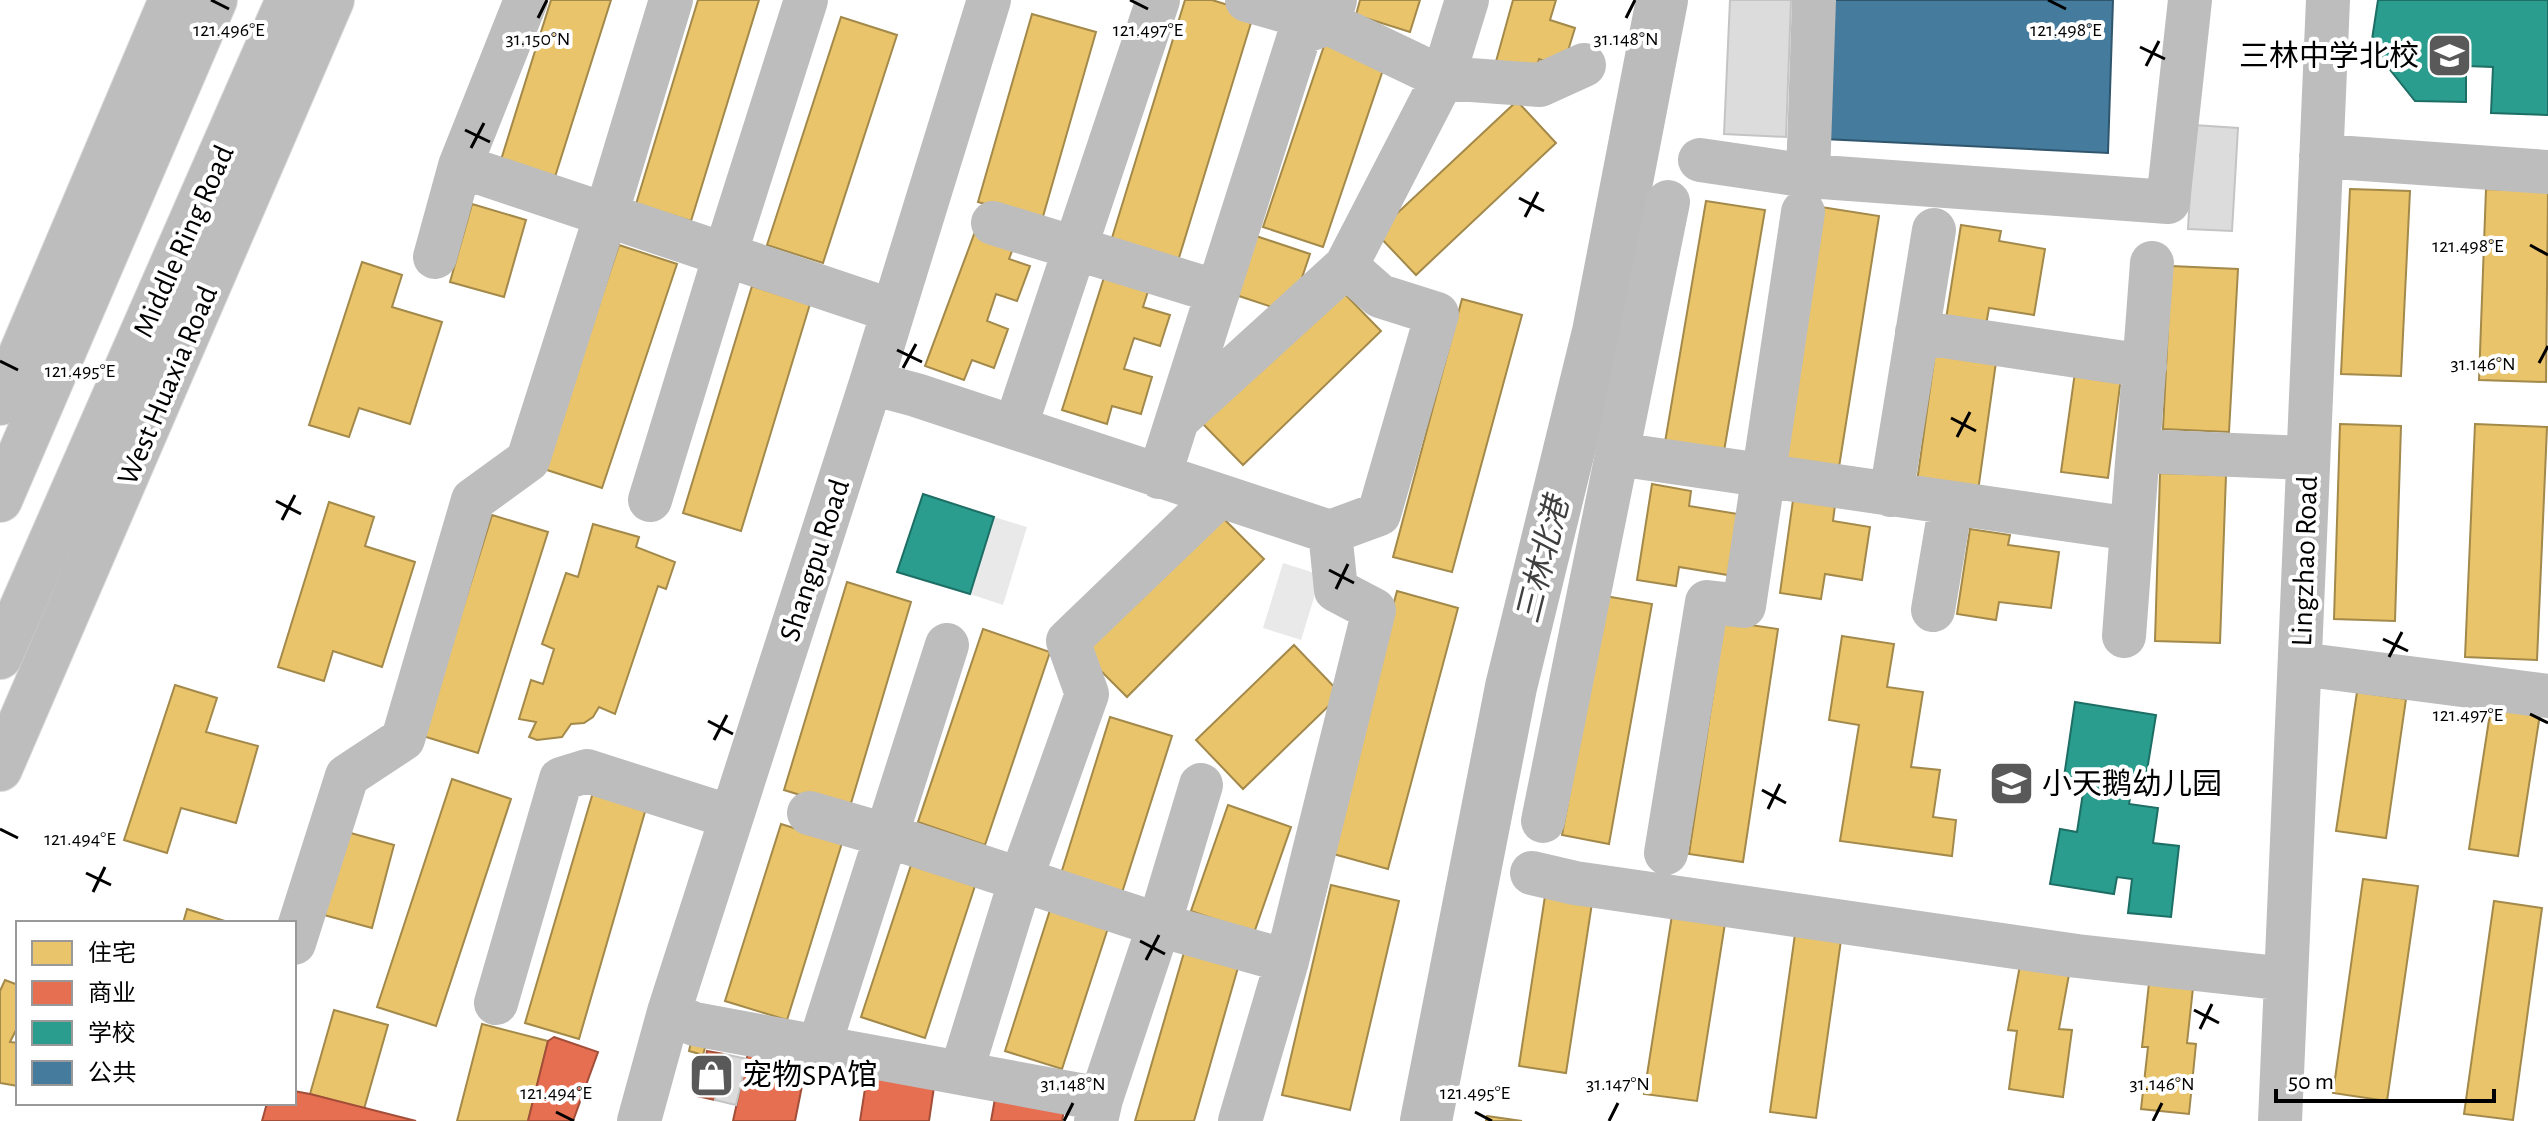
<svg xmlns="http://www.w3.org/2000/svg" width="2548" height="1121" viewBox="0 0 2548 1121" font-family="'Alegreya Sans','Noto Sans SC',sans-serif">
	<style>
		.green { fill: #e9e9e9 }
		.homes { fill: #e9c46a; stroke: #a3894a; stroke-width: 2 }
		.shops { fill: #e76f51; stroke: #a24e39; stroke-width: 2 }
		.schools { fill: #2a9d8f; stroke: #1d6e64; stroke-width: 2 }
		.public { fill: #457b9d; stroke: #30566e; stroke-width: 2 }
		.lines { fill: none; stroke-linecap: round; stroke-linejoin: round }
		.river { stroke: #bbb; stroke-width: 52 }
		.building { fill: #dcdcdc; stroke: #c4c4c4; stroke-width: 2 }
		.major-casing { stroke: #dbdbdb; stroke-width: 46 }
		.highway-casing { stroke: #dbdbdb; stroke-width: 46 }
		.minor { stroke: #bdbdbd; stroke-width: 44 }
		.major { stroke: #bdbdbd; stroke-width: 44 }
		.highway { stroke: #bdbdbd; stroke-width: 44 }
		.ticks { fill: none; stroke: #000; stroke-width: 3 }
		.labels { text-anchor: middle; stroke-width: 8; stroke-linejoin: round; paint-order: stroke }
		.poi-label { font-size: 30px; fill: #000; stroke: #fff; text-anchor: start }
		.street-label { font-size: 30px; fill: #000; stroke: #fff }
		.water-label { font-size: 32px; font-style: italic; fill: #3f3f3f; stroke: #fff }
		.ticks-label { font-size: 20px; text-anchor: middle; fill: #000; stroke: #fff; stroke-width: 8; stroke-linejoin: round; paint-order: stroke }
	</style>
	<rect width="100%" height="100%" fill="#fff"/>
	<!-- green -->
	<path class="green" d="M 994,517 L 1027,527 L 1003,605 L 970,594 Z
		M 1283,563 L 1321,575 L 1301,640 L 1263,628 Z"/>
	<!-- homes -->
	<path class="homes" d="M 551,0 L 611,0 L 554,180 L 500,163 Z
		M 698,0 L 759,0 L 691,221 L 636,204 Z
		M 1185,0 L 1212,0 L 1254,13 L 1178,261 L 1111,241 Z
		M 1360,0 L 1420,0 L 1410,32 L 1356,15 Z
		M 1513,0 L 1556,0 L 1550,20 L 1575,28 L 1563,67 L 1539,59 L 1534,77 L 1495,65 Z
		M 1032,14 L 1096,32 L 1042,220 L 978,202 Z
		M 841,17 L 897,35 L 823,263 L 767,245 Z
		M 1327,37 L 1387,58 L 1323,247 L 1263,227 Z
		M 1517,101 L 1556,143 L 1416,275 L 1376,233 Z
		M 2350,189 L 2410,191 L 2401,376 L 2341,374 Z
		M 2486,189 L 2548,191 L 2546,382 L 2479,380 Z
		M 1706,201 L 1765,210 L 1722,463 L 1663,454 Z
		M 472,204 L 526,220 L 504,297 L 450,282 Z
		M 1821,207 L 1879,216 L 1839,467 L 1781,457 Z
		M 1961,225 L 2001,231 L 1999,241 L 2045,249 L 2034,315 L 1989,308 L 1986,325 L 1946,319 Z
		M 976,229 L 1015,243 L 1009,259 L 1030,266 L 1017,301 L 996,294 L 987,321 L 1008,329 L 994,368 L 972,360 L 964,380 L 925,366 Z
		M 1256,236 L 1310,254 L 1290,313 L 1236,295 Z
		M 619,245 L 677,264 L 602,488 L 544,469 Z
		M 362,262 L 402,275 L 392,307 L 442,322 L 410,424 L 359,408 L 349,437 L 309,425 Z
		M 2171,266 L 2238,269 L 2229,432 L 2163,429 Z
		M 1106,271 L 1150,285 L 1143,307 L 1170,315 L 1160,346 L 1134,338 L 1124,369 L 1152,377 L 1141,414 L 1112,406 L 1107,424 L 1062,410 Z
		M 752,286 L 810,304 L 741,531 L 683,513 Z
		M 1340,289 L 1381,331 L 1243,465 L 1202,423 Z
		M 1462,299 L 1522,315 L 1452,572 L 1393,557 Z
		M 1935,353 L 1996,362 L 1978,491 L 1917,482 Z
		M 2075,372 L 2121,378 L 2108,478 L 2061,472 Z
		M 2340,424 L 2401,426 L 2395,621 L 2334,619 Z
		M 2475,424 L 2547,427 L 2537,660 L 2465,657 Z
		M 2160,473 L 2226,475 L 2220,643 L 2155,641 Z
		M 1652,484 L 1691,491 L 1689,506 L 1738,514 L 1728,575 L 1679,567 L 1676,586 L 1637,580 Z
		M 1793,500 L 1835,505 L 1833,521 L 1870,527 L 1862,580 L 1825,574 L 1821,599 L 1780,593 Z
		M 329,502 L 374,517 L 365,546 L 415,562 L 382,667 L 333,651 L 324,681 L 278,667 Z
		M 492,515 L 548,532 L 478,753 L 423,736 Z
		M 1220,515 L 1264,559 L 1127,697 L 1083,653 Z
		M 593,524 L 639,537 L 636,547 L 675,562 L 666,589 L 658,586 L 615,714 L 599,707 L 593,717 L 584,723 L 571,724 L 562,737 L 537,740 L 529,737 L 536,722 L 519,719 L 531,680 L 543,684 L 554,649 L 542,644 L 566,573 L 578,577 Z
		M 1970,529 L 2010,535 L 2008,545 L 2059,552 L 2051,608 L 1999,602 L 1996,620 L 1957,614 Z
		M 847,582 L 911,602 L 849,810 L 784,790 Z
		M 1397,591 L 1458,608 L 1388,869 L 1326,852 Z
		M 1605,596 L 1652,604 L 1609,844 L 1562,835 Z
		M 1724,621 L 1778,629 L 1743,862 L 1689,854 Z
		M 983,629 L 1050,652 L 985,845 L 918,822 Z
		M 1842,636 L 1894,644 L 1887,687 L 1923,692 L 1911,767 L 1940,770 L 1933,817 L 1956,820 L 1952,856 L 1840,841 L 1859,725 L 1829,720 Z
		M 1294,645 L 1341,694 L 1243,789 L 1196,740 Z
		M 175,685 L 217,698 L 206,732 L 258,746 L 236,823 L 181,808 L 167,853 L 124,840 Z
		M 2357,692 L 2406,699 L 2386,838 L 2336,831 Z
		M 2491,707 L 2540,714 L 2518,856 L 2469,849 Z
		M 1110,717 L 1172,736 L 1120,899 L 1059,880 Z
		M 452,779 L 511,799 L 436,1026 L 377,1007 Z
		M 594,789 L 647,805 L 579,1039 L 525,1023 Z
		M 1228,805 L 1291,827 L 1254,933 L 1191,911 Z
		M 781,824 L 842,843 L 787,1020 L 725,1001 Z
		M 347,832 L 394,845 L 372,928 L 324,915 Z
		M 911,865 L 975,886 L 925,1038 L 861,1017 Z
		M 2363,879 L 2418,886 L 2387,1101 L 2333,1093 Z
		M 1547,883 L 1594,890 L 1566,1073 L 1519,1066 Z
		M 1331,885 L 1399,901 L 1350,1110 L 1282,1095 Z
		M 2494,901 L 2542,908 L 2513,1120 L 2464,1114 Z
		M 187,909 L 228,922 L 228,923 L 183,923 Z
		M 1673,909 L 1726,917 L 1697,1101 L 1644,1094 Z
		M 1050,910 L 1108,928 L 1062,1069 L 1005,1051 Z
		M 1796,927 L 1842,933 L 1816,1118 L 1770,1112 Z
		M 1185,949 L 1239,964 L 1194,1121 L 1135,1121 Z
		M 2021,960 L 2070,969 L 2059,1029 L 2072,1030 L 2063,1097 L 2009,1089 L 2017,1031 L 2008,1030 Z
		M 5,980 L 18,985 L 18,1026 L 10,1042 L 18,1043 L 18,1086 L 0,1083 L 0,991 Z
		M 2149,983 L 2193,988 L 2187,1043 L 2196,1044 L 2189,1114 L 2141,1109 L 2148,1047 L 2142,1047 Z
		M 334,1010 L 388,1025 L 364,1109 L 310,1094 Z
		M 482,1024 L 548,1041 L 528,1121 L 457,1121 Z
		M 694,1029 L 709,1033 L 703,1055 L 689,1051 Z
		M 1487,1116 L 1522,1121 L 1486,1121 Z"/>
	<!-- shops -->
	<path class="shops" d="M 554,1037 L 598,1052 L 573,1121 L 528,1121 L 548,1041 Z
		M 707,1051 L 724,1054 L 715,1100 L 697,1096 Z
		M 748,1053 L 806,1066 L 795,1121 L 733,1121 Z
		M 867,1076 L 934,1087 L 929,1121 L 860,1121 Z
		M 294,1091 L 310,1094 L 416,1121 L 262,1121 L 267,1103 L 294,1103 Z
		M 996,1093 L 1065,1105 L 1062,1121 L 991,1121 Z"/>
	<!-- schools -->
	<path class="schools" d="M 2548,0 L 2548,115 L 2491,113 L 2493,67 L 2466,66 L 2466,102 L 2415,101 L 2371,46 L 2378,0 Z
		M 923,494 L 994,517 L 970,594 L 897,572 Z
		M 2075,702 L 2156,715 L 2144,789 L 2132,787 L 2129,804 L 2158,808 L 2153,843 L 2179,846 L 2171,917 L 2128,913 L 2132,879 L 2117,877 L 2114,894 L 2050,884 L 2060,829 L 2077,832 L 2085,780 L 2064,777 Z"/>
	<!-- public -->
	<path class="public" d="M 1832,0 L 2113,0 L 2108,153 L 1824,139 Z"/>
	<g class="lines">
		<!-- river -->
		<path class="river" d="M 1426,1121 L 1511,687 L 1598,332 L 1662,0"/>
	</g>
	<!-- building -->
	<path class="building" d="M 1730,0 L 1791,0 L 1786,137 L 1724,134 Z
		M 2194,125 L 2238,128 L 2232,231 L 2188,229 Z
		M 724,1054 L 747,1059 L 736,1105 L 715,1100 Z"/>
	<g class="lines">
		<defs>
			<path id="major" d="M 0,403 L 171,0
				M 0,769 L 332,0"/>
			<path id="highway" d="M 0,500 L 215,0
				M 0,657 L 288,0"/>
		</defs>
		<!-- major casing -->
		<use href="#major" class="major-casing"/>
		<!-- highway casing -->
		<use href="#highway" class="highway-casing"/>
		<!-- minor -->
		<path class="minor" d="M 1247,0 L 1328,23 L 1443,78 L 1540,85 L 1584,65
			M 1814,0 L 1808,176 L 2168,202 L 2190,0
			M 2321,156 L 2548,172
			M 1700,160 L 1808,176
			M 460,166 L 893,311
			M 993,223 L 1218,292
			M 435,257 L 460,166 L 526,0
			M 1917,332 L 2145,366
			M 871,383 L 916,395 L 1330,532 L 1336,590 L 1374,610 L 1287,961 L 1240,1121
			M 1178,419 L 1346,266
			M 1015,428 L 1158,0
			M 2138,451 L 2308,458
			M 1617,454 L 2132,529
			M 1159,477 L 1300,33 L 1328,23 L 1335,0
			M 1891,495 L 1934,230
			M 650,500 L 725,255 L 806,0
			M 1330,532 L 1379,514 L 1437,314 L 1380,296 L 1346,266 L 1443,78 L 1467,0
			M 1933,610 L 1951,503
			M 2124,636 L 2152,263
			M 2300,664 L 2548,696
			M 809,813 L 885,835 L 1159,925 L 1287,961
			M 1543,821 L 1668,202
			M 1666,853 L 1707,602 L 1744,606 L 1803,212
			M 1532,873 L 1575,883 L 2077,956 L 2286,979
			M 294,943 L 347,776 L 403,739 L 473,500 L 528,460 L 606,215 L 671,0
			M 496,1003 L 561,779 L 587,771 L 731,817
			M 669,1012 L 694,1024 L 1101,1099 L 1096,1121
			M 819,1047 L 947,645
			M 961,1073 L 1021,879 L 1087,694 L 1068,641 L 1219,496
			M 1101,1099 L 1159,925 L 1201,785
			M 639,1121 L 669,1012 L 871,383 L 989,0
			M 2280,1121 L 2328,0"/>
		<!-- major -->
		<use href="#major" class="major"/>
		<!-- highway -->
		<use href="#highway" class="highway"/>
	</g>
	<!-- ticks -->
	<path class="ticks" d="M 211,0 L 229,9M 1130,0 L 1148,9M 2048,0 L 2066,9M 538,18 L 547,0M 1626,18 L 1635,0M 2140,47 L 2165,59M 2146,66 L 2159,41M 465,130 L 490,142M 471,148 L 484,123M 1519,198 L 1544,211M 1525,217 L 1538,192M 2530,245 L 2548,255M 897,350 L 922,362M 0,361 L 18,370M 2539,363 L 2548,346M 903,368 L 916,344M 1951,418 L 1976,431M 1957,437 L 1970,412M 276,501 L 301,514M 282,520 L 295,495M 1329,570 L 1354,583M 1336,589 L 1348,564M 2383,639 L 2408,651M 2389,657 L 2402,632M 2530,714 L 2548,723M 708,721 L 733,734M 714,740 L 727,715M 1762,790 L 1786,803M 1768,809 L 1780,784M 0,829 L 18,838M 86,873 L 111,885M 93,892 L 105,867M 1140,941 L 1165,954M 1146,960 L 1159,935M 2194,1010 L 2219,1023M 2200,1029 L 2212,1004M 556,1112 L 574,1121M 1475,1112 L 1492,1121M 1064,1121 L 1073,1103M 1609,1121 L 1618,1103M 2153,1121 L 2162,1103"/>
	<!-- icons -->
	<defs>
		<symbol id="school-square" viewBox="-11 -11 22 22"><rect x="-9" y="-9" width="18" height="18" rx="4" fill="#595959" stroke="#fff"/><path d="M0-5L7-2L0 1L-7-2ZM-4 1L0 2.5L4 1V4Q0 6-4 4Z" fill="#fff"/></symbol>
		<symbol id="shop-square" viewBox="-11 -11 22 22"><rect x="-9" y="-9" width="18" height="18" rx="4" fill="#595959" stroke="#fff"/><path d="M-5-2.5h2.3a2.7 3.5 0 0 1 5.4 0H5L5.5 6h-11ZM-1.5-2.5h3a1.5 2.3 0 0 0-3 0Z" fill="#fff"/></symbol>
	</defs>
	<g fill-rule="evenodd">
		<use href="#school-square" x="2424" y="30" width="51" height="51"/>
		<use href="#school-square" x="1986" y="758" width="51" height="51"/>
		<use href="#shop-square" x="686" y="1050" width="51" height="51"/>
	</g>
	<g class="labels">
		<!-- poi labels -->
		<g class="poi-label">
			<text x="2419" y="66" text-anchor="end">三林中学北校</text>
			<text x="2042" y="794">小天鹅幼儿园</text>
			<text x="742" y="1085">宠物SPA馆</text>
		</g>
		<!-- street labels -->
		<g class="street-label">
			<text transform="translate(183 241) rotate(-66)" y="10">Middle Ring Road</text>
			<text transform="translate(167 385) rotate(-67)" y="10">West Huaxia Road</text>
			<text transform="translate(814 560) rotate(-72)" y="10">Shangpu Road</text>
			<text transform="translate(2304 561) rotate(-88)" y="10">Lingzhao Road</text>
		</g>
		<!-- water labels -->
		<g class="water-label">
			<text transform="translate(1542 560) rotate(-76)" y="11">三林北港</text>
		</g>
	</g>
	<g class="ticks-label">
		<text x="229" y="36">121.496°E</text>
		<text x="1148" y="36">121.497°E</text>
		<text x="2066" y="36">121.498°E</text>
		<text x="538" y="45">31.150°N</text>
		<text x="1626" y="45">31.148°N</text>
		<text x="2468" y="252">121.498°E</text>
		<text x="2483" y="370">31.146°N</text>
		<text x="80" y="377">121.495°E</text>
		<text x="2468" y="721">121.497°E</text>
		<text x="80" y="845">121.494°E</text>
		<text x="1073" y="1090">31.148°N</text>
		<text x="1618" y="1090">31.147°N</text>
		<text x="2162" y="1090">31.146°N</text>
		<text x="556" y="1099">121.494°E</text>
		<text x="1475" y="1099">121.495°E</text>
	</g>
	<!-- legend -->
	<rect x="16" y="921" width="280" height="184" fill="#ffffff" stroke="#999999" stroke-width="2"/>
	<rect x="32" y="941" width="40" height="24" fill="#e9c46a" stroke="#999999" stroke-width="2"/>
	<text x="88" y="961" font-size="24" fill="#000000">住宅</text>
	<rect x="32" y="981" width="40" height="24" fill="#e76f51" stroke="#999999" stroke-width="2"/>
	<text x="88" y="1001" font-size="24" fill="#000000">商业</text>
	<rect x="32" y="1021" width="40" height="24" fill="#2a9d8f" stroke="#999999" stroke-width="2"/>
	<text x="88" y="1041" font-size="24" fill="#000000">学校</text>
	<rect x="32" y="1061" width="40" height="24" fill="#457b9d" stroke="#999999" stroke-width="2"/>
	<text x="88" y="1081" font-size="24" fill="#000000">公共</text>
	<!-- scale -->
	<path d="M2276 1089v12h218v-12" fill="none" stroke="#000000" stroke-width="4"/>
	<text x="2288" y="1089" font-size="24" fill="#000000" stroke="#ffffff" stroke-width="6" paint-order="stroke">50 m</text>
</svg>
